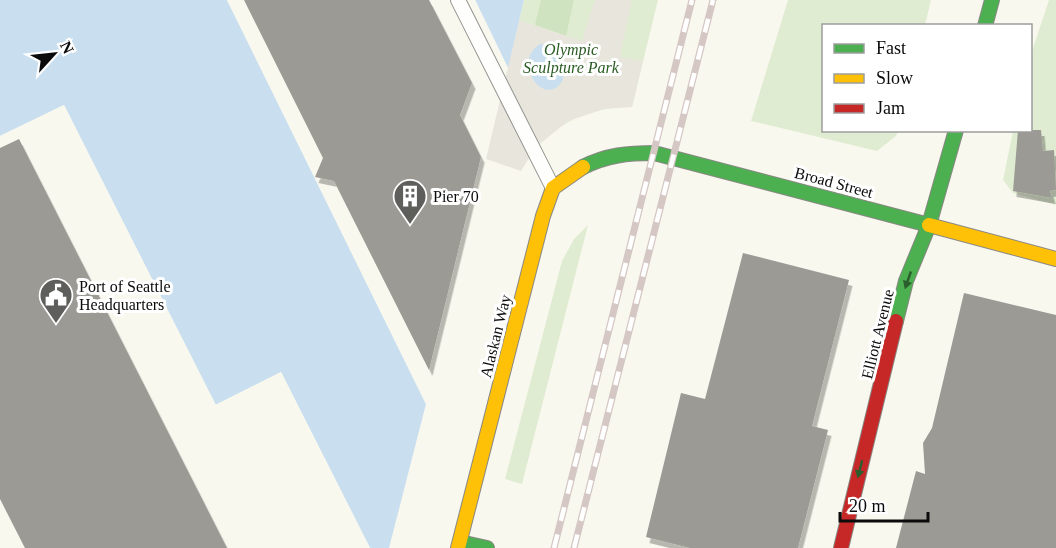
<svg xmlns="http://www.w3.org/2000/svg" width="1056" height="548" viewBox="0 0 1056 548" font-family="Georgia,serif">
	<style>
		.green { fill: #e0ecd1 }
		.forest { fill: #d0e3c0 }
		.plaza { fill: #e8e6dc }
		.water { fill: #c9dfef }
		.pier { fill: #f9f8ef }
		.building { fill: #9c9a95; filter: url(#shadow) }
		.lines { fill: none; stroke-linecap: round; stroke-linejoin: round }
		.lane-casing { stroke: #92928e; stroke-width: 16 }
		.fast-casing { stroke: #898884; stroke-width: 16 }
		.slow-casing { stroke: #898884; stroke-width: 16 }
		.jam-casing { stroke: #898884; stroke-width: 16 }
		.lane { stroke: #fefefd; stroke-width: 14 }
		.fast { stroke: #4caf50; stroke-width: 14 }
		.slow { stroke: #ffc107; stroke-width: 14 }
		.jam { stroke: #c62828; stroke-width: 14 }
		.rail-casing { stroke: #d4c7c4; stroke-width: 7 }
		.rail { stroke: #fff; stroke-width: 4.5; stroke-dasharray: 14; stroke-linecap: butt }
		.oneway { fill: #2c5d2e }
		.labels { text-anchor: middle; stroke-width: 6; stroke-linejoin: round; paint-order: stroke }
		.park-label { font-size: 16px; font-style: italic; fill: #2a5b23; stroke: #fff }
		.street-label { font-size: 16px; fill: #0b0b0b; stroke: #fff }
		.poi-label { font-size: 16px; fill: #0b0b0b; stroke: #fff; text-anchor: start }
	</style>
	<defs>
		<filter id="shadow"><feDropShadow dx="3.5" dy="6" stdDeviation="0" flood-color="#0004"/></filter>
	</defs>
	<rect width="100%" height="100%" fill="#f9f8ef"/>
	<!-- green -->
	<path class="green" d="M 524,0 L 658,0 L 632,107 C 598,106 568,118 543,140 L 508,68 Z
		M 788,0 L 931,0 L 925,25 L 824,26 L 824,130 L 898,131 L 896,136 L 877,151 L 751,121 Z
		M 1049,0 L 1056,0 L 1056,205 L 1013,193 L 1003,180 L 1013,131 L 1030,130 L 1031,54 Z
		M 588,225 L 522,484 L 505,479 L 562,261 L 574,239 Z"/>
	<!-- forest -->
	<path class="forest" d="M 541,0 L 574,0 L 566,36 L 535,25 Z"/>
	<!-- plaza -->
	<path class="plaza" d="M 595,0 L 632,0 L 620,57 L 643,61 L 632,107 L 604,109 L 568,121 L 536,147 L 521,171 L 486,159 L 519,20 L 582,41 Z"/>
	<!-- water -->
	<path class="water" d="M 0,0 L 227,0 L 426,404 L 389,548 L 370,548 L 281,372 L 216,405 L 64,105 L 0,136 Z
		M 475,0 L 524,0 L 508,68 Z
		M 540,44 C 559,44 575,81 553,89 C 536,96 515,59 540,44 Z"/>
	<!-- pier -->
	<path class="pier" d="M 227,0 L 230,0 L 427,399 L 426,404 Z
		M 472,0 L 475,0 L 508,68 L 508,71 Z
		M 64,105 L 215,405 L 281,372 L 370,548 L 367,548 L 280,376 L 217,408 L 213,407 L 62,109 L 0,139 L 0,136 Z"/>
	<!-- building -->
	<path class="building" d="M 244,0 L 429,0 L 472,83 L 460,115 L 481,157 L 429,370 L 334,181 L 315,177 L 323,158 Z
		M 1018,130 L 1041,130 L 1043,151 L 1054,150 L 1056,190 L 1050,191 L 1052,198 L 1013,191 Z
		M 19,139 L 227,548 L 25,548 L 0,499 L 0,148 Z
		M 743,253 L 849,280 L 812,426 L 828,430 L 798,548 L 690,548 L 646,537 L 681,393 L 705,399 Z
		M 964,293 L 1056,315 L 1056,548 L 896,548 L 916,471 L 925,474 L 923,443 L 932,428 Z"/>
	<g class="lines">
		<defs>
			<path id="lane" d="M 458,0 L 553,188"/>
			<path id="fast" d="M 985,26 L 992,0
				M 583,167 C 607,155 628,153 654,153 L 929,225
				M 896,321 L 906,281 L 929,225 L 956,130
				M 460,542 L 487,548"/>
			<path id="slow" d="M 929,225 L 1056,259
				M 458,548 L 543,216 L 553,188 L 583,167"/>
			<path id="jam" d="M 841,548 L 896,321"/>
		</defs>
		<!-- lane casing -->
		<use href="#lane" class="lane-casing"/>
		<!-- fast casing -->
		<use href="#fast" class="fast-casing"/>
		<!-- slow casing -->
		<use href="#slow" class="slow-casing"/>
		<!-- jam casing -->
		<use href="#jam" class="jam-casing"/>
		<!-- lane -->
		<use href="#lane" class="lane"/>
		<!-- fast -->
		<use href="#fast" class="fast"/>
		<!-- slow -->
		<use href="#slow" class="slow"/>
		<!-- jam -->
		<use href="#jam" class="jam"/>
		<defs>
			<path id="rail" d="M 554,548 L 692,0
				M 574,548 L 713,0"/>
		</defs>
		<!-- rail casing -->
		<use href="#rail" class="rail-casing"/>
		<!-- rail -->
		<use href="#rail" class="rail"/>
	</g>
	<!-- one-way arrows -->
	<defs><path id="oneway-solid" d="M-6-.8H1V-3.2L6.5 0L1 3.2V.8H-6Z" transform="scale(1.5)"/></defs>
	<g class="oneway">
		<use href="#oneway-solid" transform="translate(908 280) rotate(109)"/>
		<use href="#oneway-solid" transform="translate(860 469) rotate(104)"/>
	</g>
	<!-- icons -->
	<defs>
		<symbol id="building-pin" viewBox="-11 -11 22 30"><path d="M0 17L-7.5 6A9.5 9.5 0 1 1 7.5 6Z" fill="#5e5e5b" stroke="#fff"/><path d="M-4-6H4V6H1V3H-1V6H-4ZM-2.5-4.3h1.7v1.8h-1.7ZM.8-4.3h1.7v1.8H.8ZM-2.5-1h1.7V.8h-1.7ZM.8-1h1.7V.8H.8Z" fill="#fff"/></symbol>
		<symbol id="civic-pin" viewBox="-11 -11 22 30"><path d="M0 17L-7.5 6A9.5 9.5 0 1 1 7.5 6Z" fill="#5e5e5b" stroke="#fff"/><path d="M-.6-6.5H3V-4.5H.6V-3L4-1V1h2V6H-6V1h2V-1L-.6-3ZM-1.2 2.5V6h2.4V2.5Z" fill="#fff"/></symbol>
	</defs>
	<g fill-rule="evenodd">
		<use href="#building-pin" x="391" y="177" width="38" height="52"/>
		<use href="#civic-pin" x="37" y="276" width="38" height="52"/>
	</g>
	<g class="labels">
		<!-- park labels -->
		<g class="park-label">
			<text x="571" y="55">Olympic<tspan x="571" dy="18">Sculpture Park</tspan></text>
		</g>
		<!-- street labels -->
		<g class="street-label">
			<text transform="translate(834 182) rotate(15)" y="6">Broad Street</text>
			<text transform="translate(877 334) rotate(-76)" y="6">Elliott Avenue</text>
			<text transform="translate(495 336) rotate(-76)" y="6">Alaskan Way</text>
		</g>
		<!-- poi labels -->
		<g class="poi-label">
			<text x="433" y="202">Pier 70</text>
			<text x="79" y="292">Port of Seattle<tspan x="79" dy="18">Headquarters</tspan></text>
		</g>
	</g>
	<!-- legend -->
	<rect x="822" y="24" width="210" height="108" fill="#ffffff" stroke="#9d9d9d" stroke-width="1.5"/>
	<rect x="834" y="44" width="30" height="9" fill="#4caf50" stroke="#9d9d9d" stroke-width="1.5"/>
	<text x="876" y="54" font-size="18" fill="#0b0b0b">Fast</text>
	<rect x="834" y="74" width="30" height="9" fill="#ffc107" stroke="#9d9d9d" stroke-width="1.5"/>
	<text x="876" y="84" font-size="18" fill="#0b0b0b">Slow</text>
	<rect x="834" y="104" width="30" height="9" fill="#c62828" stroke="#9d9d9d" stroke-width="1.5"/>
	<text x="876" y="114" font-size="18" fill="#0b0b0b">Jam</text>
	<!-- north arrow -->
	<g transform="translate(54 54) rotate(63)" stroke="#ffffff" stroke-width="4.5" paint-order="stroke">
	<path d="M0-4.5L10 22L0 15L-10 22Z" fill="#0b0b0b"/>
	<text y="-9" font-size="16" font-weight="bold" text-anchor="middle" fill="#0b0b0b">N</text>
	</g>
	<!-- scale -->
	<path d="M840 512v9h88v-9" fill="none" stroke="#0b0b0b" stroke-width="3"/>
	<text x="849" y="512" font-size="18" fill="#0b0b0b" stroke="#ffffff" stroke-width="4.5" paint-order="stroke">20 m</text>
</svg>
